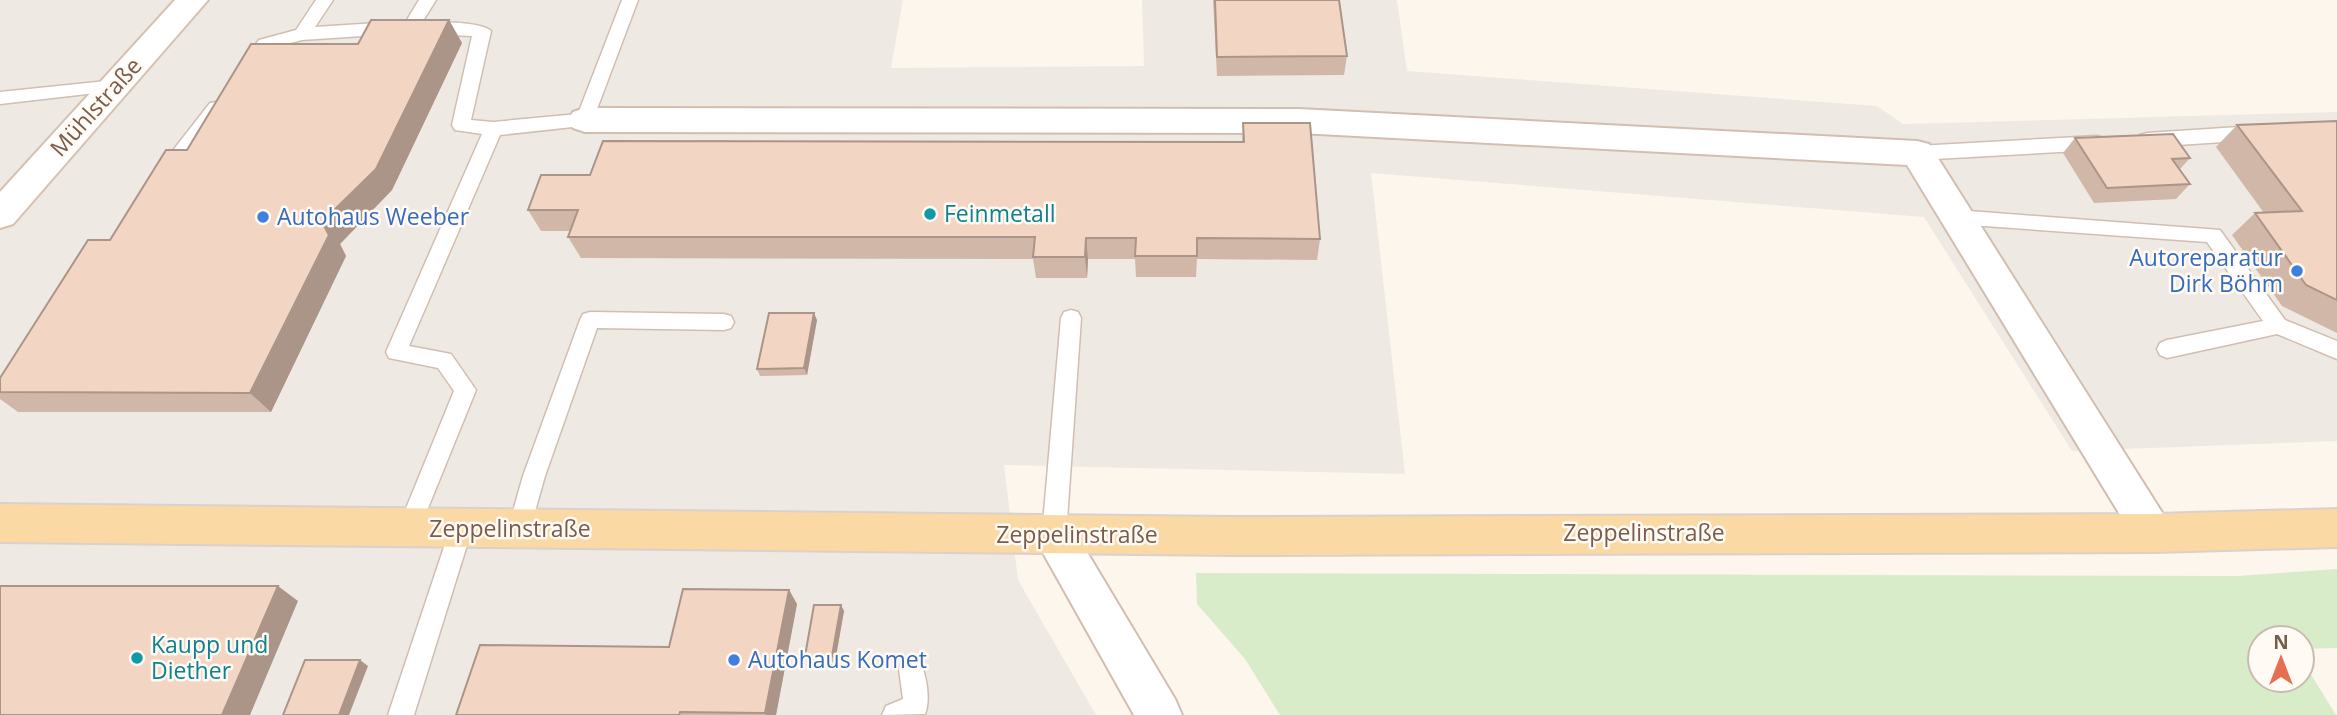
<svg xmlns="http://www.w3.org/2000/svg" width="2337" height="715" viewBox="0 0 2337 715" font-family="'Open Sans',sans-serif">
	<style>
		.industrial { fill: #efe9e4 }
		.green { fill: #d8ecc9 }
		.lines { fill: none; stroke-linecap: round; stroke-linejoin: round }
		.lane-casing { stroke: #d1beb0; stroke-width: 3 }
		.street-casing { stroke: #d1beb0; stroke-width: 4 }
		.secondary-casing { stroke: #d6c0b0; stroke-width: 4 }
		.primary-casing { stroke: #dad1cd; stroke-width: 4 }
		.lane { fill: #fff; fill-rule: evenodd }
		.street { fill: #fff; fill-rule: evenodd }
		.secondary { fill: #fff; fill-rule: evenodd }
		.primary { fill: #fbd9a5; fill-rule: evenodd }
		.wall { fill: #d1b7a8 }
		.shaded-wall { fill: #aa9588 }
		.building { fill: #f3d5c3; stroke: #aa9588; stroke-width: 2 }
		.culture-dot { fill: #0f9aa8; stroke: #fffaf3; stroke-width: 2.5 }
		.shop-dot { fill: #3f7fe0; stroke: #fffaf3; stroke-width: 2.5 }
		.labels { text-anchor: middle; stroke-width: 5; stroke-linejoin: round; paint-order: stroke }
		.street-label { font-size: 23px; fill: #7a5c4d; stroke: #fffaf3 }
		.culture-label { font-size: 23px; fill: #0d838f; stroke: #fffaf3; text-anchor: start }
		.shop-label { font-size: 23px; fill: #366cbe; stroke: #fffaf3; text-anchor: start }
	</style>
	<rect width="100%" height="100%" fill="#fdf6ec"/>
	<!-- industrial -->
	<path class="industrial" d="M 0,0 L 903,0 L 891,68 L 1144,66 L 1142,0 L 1397,0 L 1407,71 L 1877,106 L 1903,124 L 2337,112 L 2337,441 L 2072,451 L 1924,217 L 1371,173 L 1405,474 L 1004,465 L 1018,580 L 1096,715 L 0,715 Z"/>
	<!-- green -->
	<path class="green" d="M 2337,569 L 2337,648 L 2302,649 L 2302,638 L 2260,638 L 2260,680 L 2302,680 L 2302,660 L 2336,715 L 1280,715 L 1245,659 L 1197,604 L 1196,573 L 2238,576 Z"/>
	<g class="lines">
		<defs>
			<path id="lane" d="M 316,0 L 333,0 L 315,27 L 393,22 L 402,28 L 419,0 L 436,0 L 416,32 L 410,34 L 402,28 L 393,34 L 302,40 L 271,48 L 254,70 L 242,70 L 239,66 L 259,40 L 296,30 Z
				M 622,0 L 638,0 L 591,125 L 500,135 L 409,346 L 451,354 L 476,390 L 417,535 L 409,538 L 401,535 L 398,528 L 454,391 L 438,368 L 389,358 L 386,352 L 482,134 L 455,130 L 452,125 L 472,36 L 428,34 L 419,28 C 427,19 483,22 491,31 L 471,120 L 493,122 L 578,114 Z
				M 116,80 L 122,82 L 125,86 L 122,90 L 0,104 L 0,92 Z
				M 216,102 L 222,103 L 225,108 L 222,113 L 174,177 L 160,177 L 158,172 L 160,167 L 210,103 Z
				M 2254,126 L 2261,128 L 2263,133 L 2261,138 L 2254,140 L 2147,147 L 2140,145 L 2138,140 L 2140,135 L 2147,133 Z
				M 2097,136 L 2104,138 L 2106,143 L 2104,148 L 2097,150 L 1917,160 L 1910,158 L 1908,153 L 1910,148 L 1917,146 Z
				M 1956,210 L 2220,230 L 2285,320 L 2337,341 L 2337,359 L 2277,334 L 2167,358 L 2160,355 L 2157,349 L 2160,343 L 2167,340 L 2263,321 L 2207,242 L 1956,224 L 1949,222 L 1946,217 L 1949,212 Z
				M 1071,310 L 1078,312 L 1081,318 L 1066,535 L 1062,542 L 1054,545 L 1046,542 L 1042,535 L 1061,318 L 1064,312 Z
				M 590,312 L 724,314 L 731,316 L 734,322 L 731,328 L 724,330 L 597,328 L 545,476 L 530,529 L 527,536 L 519,539 L 511,536 L 508,529 L 523,476 L 580,320 L 583,314 Z
				M 461,519 L 469,522 L 472,529 L 414,715 L 388,715 L 450,529 L 453,522 Z
				M 911,657 L 920,661 C 926,675 931,699 925,714 L 882,715 L 886,706 L 903,699 L 899,669 L 902,661 Z"/>
			<path id="street" d="M 585,108 L 1299,109 L 1917,141 L 1929,144 L 2175,533 L 2169,546 L 2154,552 L 2139,546 L 1907,165 L 1299,133 L 585,132 L 573,128 L 568,120 L 573,112 Z
				M 1054,516 L 1069,522 L 1175,699 L 1182,715 L 1134,715 L 1033,535 L 1039,522 Z"/>
			<path id="secondary" d="M 175,0 L 208,0 L 13,224 L 0,228 L 0,192 Z"/>
			<path id="primary" d="M 0,504 L 1234,517 L 2154,514 L 2337,509 L 2337,547 L 2154,552 L 1234,555 L 0,542 Z"/>
		</defs>
		<!-- lane casing -->
		<use href="#lane" class="lane-casing"/>
		<!-- street casing -->
		<use href="#street" class="street-casing"/>
		<!-- secondary casing -->
		<use href="#secondary" class="secondary-casing"/>
		<!-- primary casing -->
		<use href="#primary" class="primary-casing"/>
		<!-- lane -->
		<use href="#lane" class="lane"/>
		<!-- street -->
		<use href="#street" class="street"/>
		<!-- secondary -->
		<use href="#secondary" class="secondary"/>
		<!-- primary -->
		<use href="#primary" class="primary"/>
	</g>
	<!-- wall -->
	<path class="wall" d="M 1213,0 L 1339,0 L 1347,56 L 1344,75 L 1217,76 Z
		M 449,20 L 462,43 L 392,190 L 340,244 L 346,256 L 271,412 L 18,412 L 0,399 L 0,378 L 110,240 L 187,150 L 358,44 Z
		M 2337,121 L 2337,333 L 2282,306 L 2232,235 L 2255,213 L 2264,213 L 2216,147 L 2237,125 Z
		M 1243,123 L 1320,239 L 1317,260 L 1197,259 L 1196,277 L 1136,277 L 1135,259 L 1088,259 L 1087,278 L 1036,278 L 1033,259 L 581,258 L 568,237 L 570,231 L 541,231 L 528,210 L 590,175 L 1242,142 Z
		M 2075,138 L 2190,158 L 2180,169 L 2190,184 L 2176,199 L 2094,203 L 2063,153 Z
		M 817,320 L 807,375 L 760,376 L 757,369 Z
		M 789,590 L 797,604 L 776,715 L 456,715 L 669,647 Z
		M 841,605 L 844,611 L 835,662 L 808,662 L 805,656 Z"/>
	<!-- shaded-wall -->
	<path class="shaded-wall" d="M 449,20 L 462,43 L 392,190 L 340,244 L 346,256 L 271,412 L 250,393 L 322,222 Z
		M 1086,238 L 1088,259 L 1087,278 L 1085,257 Z
		M 814,313 L 817,320 L 807,375 L 804,368 Z
		M 278,586 L 298,601 L 250,715 L 222,715 Z
		M 789,590 L 797,604 L 776,715 L 766,715 L 765,713 Z
		M 841,605 L 844,611 L 835,662 L 832,656 Z
		M 360,660 L 368,666 L 349,715 L 339,715 Z"/>
	<!-- building -->
	<path class="building" d="M 1215,0 L 1339,0 L 1347,56 L 1217,57 Z
		M 371,20 L 449,20 L 376,169 L 322,222 L 329,235 L 250,393 L 0,392 L 0,378 L 88,240 L 110,240 L 166,150 L 187,150 L 251,44 L 358,44 Z
		M 2337,121 L 2337,300 L 2306,285 L 2255,213 L 2302,211 L 2237,125 Z
		M 1243,123 L 1310,123 L 1320,239 L 1197,238 L 1197,256 L 1135,256 L 1136,238 L 1086,238 L 1085,257 L 1033,257 L 1035,237 L 568,237 L 578,210 L 528,210 L 541,175 L 590,175 L 603,141 L 1244,142 Z
		M 2173,134 L 2190,158 L 2172,159 L 2190,184 L 2107,188 L 2075,138 Z
		M 769,313 L 814,313 L 804,368 L 757,369 Z
		M 0,586 L 278,586 L 222,715 L 0,715 Z
		M 683,589 L 789,590 L 765,713 L 680,712 L 679,715 L 456,715 L 480,645 L 669,647 Z
		M 814,605 L 841,605 L 832,656 L 805,656 Z
		M 305,660 L 360,660 L 339,715 L 283,715 Z"/>
	<!-- markers -->
	<g class="culture-dot">
		<circle cx="930" cy="214" r="7"/>
		<circle cx="137" cy="658" r="7"/>
	</g>
	<g class="shop-dot">
		<circle cx="263" cy="217" r="7"/>
		<circle cx="2297" cy="271" r="7"/>
		<circle cx="734" cy="660" r="7"/>
	</g>
	<g class="labels">
		<!-- street labels -->
		<g class="street-label">
			<text transform="translate(96 107) rotate(-48)" y="8">Mühlstraße</text>
			<text x="510" y="537">Zeppelinstraße</text>
			<text x="1644" y="541">Zeppelinstraße</text>
			<text x="1077" y="543">Zeppelinstraße</text>
		</g>
		<!-- culture labels -->
		<g class="culture-label">
			<text x="944" y="222">Feinmetall</text>
			<text x="151" y="653">Kaupp und<tspan x="151" dy="26">Diether</tspan></text>
		</g>
		<!-- shop labels -->
		<g class="shop-label">
			<text x="277" y="225">Autohaus Weeber</text>
			<text x="2283" y="266" text-anchor="end">Autoreparatur<tspan x="2283" dy="26">Dirk Böhm</tspan></text>
			<text x="748" y="668">Autohaus Komet</text>
		</g>
	</g>
	<!-- north arrow -->
	<g transform="translate(2281 659)"><circle r="33" fill="#fffaf3" stroke="#cabbb1" stroke-width="2"/>
	<path d="M0-5L12 26L0 18L-12 26Z" fill="#e76f51"/>
	<text y="-10" font-size="19" font-weight="bold" text-anchor="middle" fill="#7a5c4d">N</text>
	</g>
</svg>
